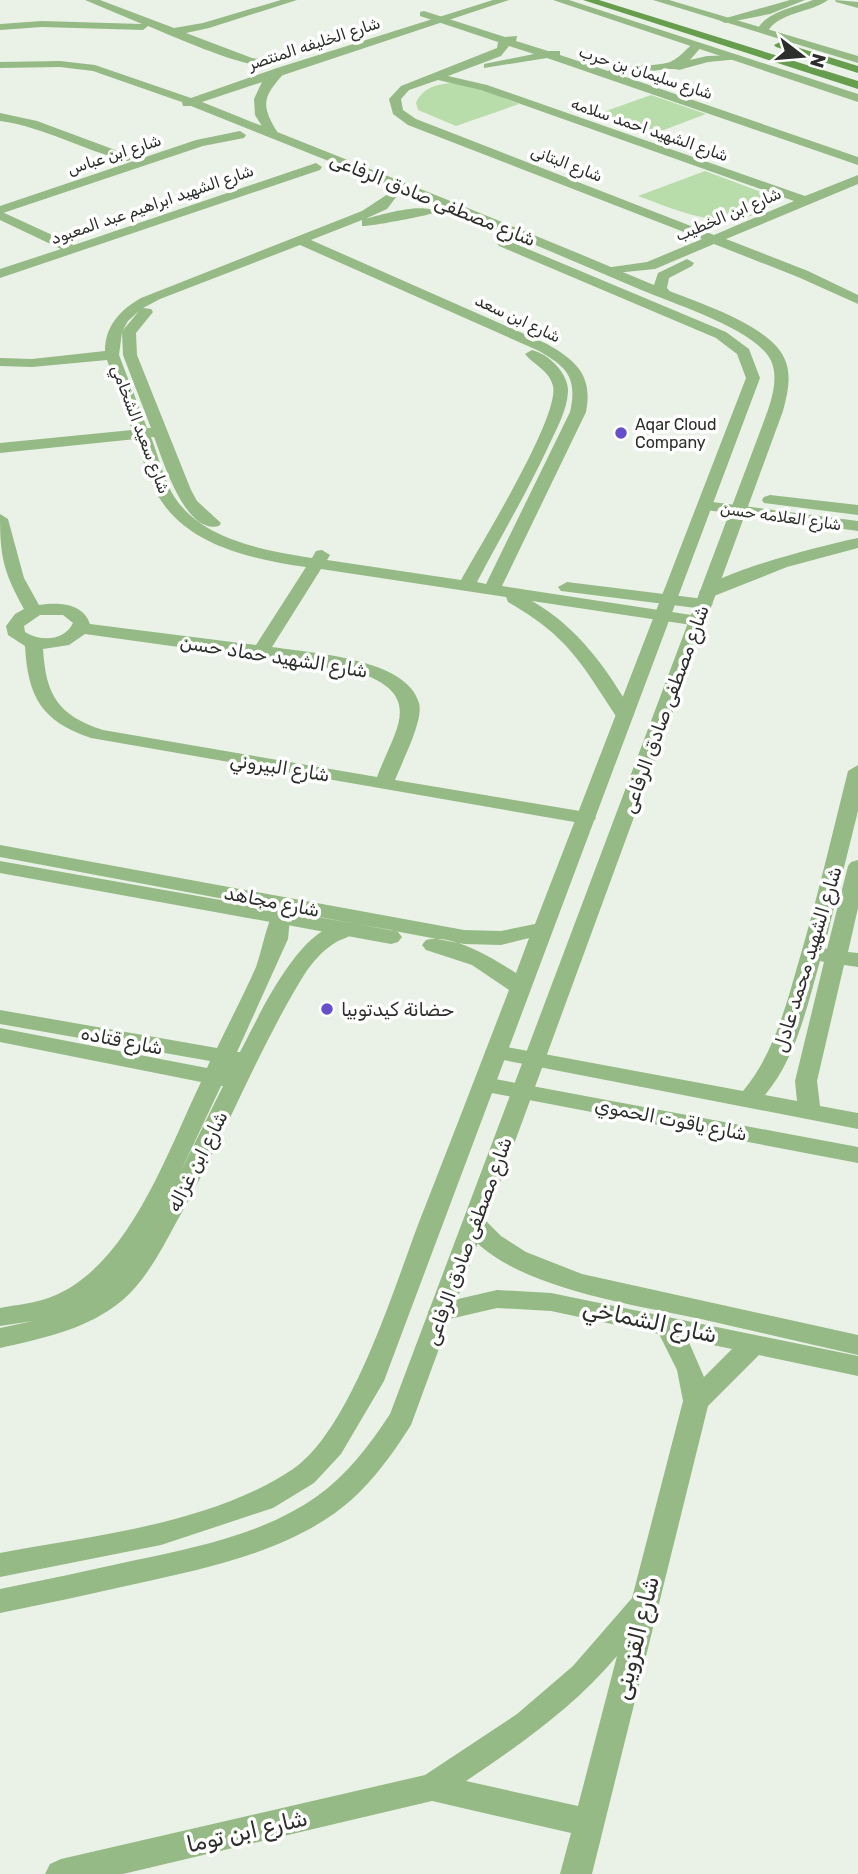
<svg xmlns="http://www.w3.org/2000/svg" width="858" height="1874" viewBox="0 0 858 1874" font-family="Rubik,'Noto Naskh Arabic',sans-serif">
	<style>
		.green { fill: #b8dcaa }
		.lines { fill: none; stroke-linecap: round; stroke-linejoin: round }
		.minor { fill: #95ba85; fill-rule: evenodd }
		.tertiary { fill: #95ba85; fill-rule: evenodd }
		.secondary { fill: #679e4e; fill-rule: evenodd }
		.poi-dot { fill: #6550c9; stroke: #fff; stroke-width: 2.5 }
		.labels { text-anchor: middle; stroke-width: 7; stroke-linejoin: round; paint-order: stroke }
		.far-street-label { font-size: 16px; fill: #2b2e2a; stroke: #fff }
		.far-poi-label { font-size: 16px; fill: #2b2e2a; stroke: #fff; text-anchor: start }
		.street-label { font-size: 19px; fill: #2b2e2a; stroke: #fff }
		.poi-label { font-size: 19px; fill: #2b2e2a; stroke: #fff; text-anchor: start }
		.near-street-label { font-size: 23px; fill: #2b2e2a; stroke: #fff }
	</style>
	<rect width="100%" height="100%" fill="#eaf2e7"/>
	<!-- green -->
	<path class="green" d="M 452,83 L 476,87 L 519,104 L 456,126 L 418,110 L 416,103 C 422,88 437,84 452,83 Z
		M 651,95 L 706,114 L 648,136 L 592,116 Z
		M 705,171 L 767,194 L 776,200 L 775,204 C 730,235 684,213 638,196 Z"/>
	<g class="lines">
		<!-- minor -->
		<path class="minor" d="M 85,0 L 100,0 L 174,28 L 203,23 L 281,0 L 297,0 L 209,28 L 186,33 L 252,58 L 277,62 L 279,64 C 261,77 171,35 148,26 L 143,30 L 42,27 L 0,30 L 0,24 L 42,21 L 142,24 Z
			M 790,0 L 805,0 L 770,14 L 725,23 L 719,20 Z
			M 813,0 L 828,0 C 811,13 777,12 767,33 L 757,31 C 764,12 796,7 813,0 Z
			M 835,0 L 858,2 L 858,8 L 836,2 Z
			M 424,11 L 505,37 L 517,36 L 516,41 L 548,51 L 560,51 L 560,55 L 608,71 C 621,63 652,68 670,62 C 682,57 687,46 697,42 L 703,45 L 690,60 L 707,56 L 739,55 L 739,59 L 708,62 L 679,70 C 670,66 634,75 620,75 L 858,157 L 858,165 L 547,58 L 484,68 L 484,64 L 534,54 L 509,46 L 501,56 L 448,76 L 487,85 L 805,196 L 858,175 L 858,184 L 726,239 L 808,271 L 858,295 L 858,304 L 798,277 L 714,244 L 655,269 L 605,274 L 605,268 L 647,262 L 702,239 L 408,125 L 393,114 L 389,99 L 401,86 L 497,48 L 498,42 L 420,16 L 420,12 ZM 438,80 L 481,90 L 794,201 L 714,235 L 416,119 L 403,110 L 401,99 L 409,90 Z
			M 277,68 L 287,70 C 265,95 258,102 278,133 L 272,137 L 268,136 L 255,115 L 254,99 L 262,82 Z
			M 0,113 L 37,121 L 134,157 L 128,161 C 84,151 45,127 0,121 Z
			M 316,163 L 322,167 L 320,170 L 0,278 L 0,269 L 61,249 L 0,220 L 0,211 L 74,245 Z
			M 391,192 L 397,196 L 387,209 L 365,219 C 380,215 423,202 436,212 C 432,215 368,227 362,226 L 362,220 L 311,240 L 547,344 C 577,361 593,376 586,412 L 502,586 L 698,616 L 707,621 L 698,626 L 532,601 C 579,628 607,669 634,715 L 625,721 L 618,719 C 581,663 569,637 508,602 L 506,597 L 321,569 L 272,647 C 310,653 407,658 419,703 C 424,720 402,762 395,780 L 586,812 L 593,814 L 596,818 L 593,822 L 586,824 L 91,738 C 41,721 28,697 25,646 L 8,635 L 6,626 L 15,614 L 24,609 C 3,571 0,557 0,514 L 8,519 L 24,578 L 39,605 C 59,602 83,603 90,624 L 256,645 L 306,567 C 252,559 186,546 157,494 C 147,477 142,457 136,439 L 0,453 L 0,443 L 132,430 L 107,360 L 32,367 L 0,366 L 0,358 L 32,359 L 105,351 C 105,326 120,310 141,298 L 362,211 ZM 300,245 L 537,350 C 566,366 578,377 570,412 L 486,584 L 477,582 C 501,536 528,491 550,443 C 557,428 567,410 568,392 C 569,374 549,354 532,350 L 525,354 C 534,365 549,370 553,386 C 560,417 479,547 461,580 L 327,560 L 330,555 L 322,550 L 316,551 L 312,558 C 264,550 199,540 172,493 C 163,476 158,455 151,437 L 154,437 C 163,460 185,535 219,526 L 221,523 L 197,501 L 191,490 L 137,355 L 136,333 L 153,312 L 151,309 L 143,308 L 160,299 ZM 139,311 L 124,329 L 122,332 L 128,321 ZM 122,332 L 123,355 L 151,428 L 147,428 L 119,355 ZM 40,615 L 63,615 L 73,623 C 64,641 41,642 25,632 L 24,626 ZM 85,634 L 358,672 C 425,696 396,727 377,777 L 103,730 C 58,715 46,696 43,649 L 69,645 Z
			M 687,259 L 694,263 L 692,266 L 669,278 L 667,288 L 672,294 L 670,297 L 660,297 L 653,288 L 658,273 Z
			M 770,495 L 858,505 L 858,515 L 764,503 L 762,500 L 764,497 Z
			M 705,501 L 858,521 L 858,531 L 699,509 L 697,506 Z
			M 858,538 L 858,548 L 787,567 L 714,596 L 702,596 L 699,592 C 717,572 828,544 858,538 Z
			M 567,582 L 704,599 L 713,604 L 704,609 L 561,591 L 558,587 Z
			M 858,765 L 858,811 L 824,948 L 827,949 L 848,866 L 851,862 L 858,860 L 858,908 L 848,952 L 858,953 L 858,967 L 844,965 L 817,1081 L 820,1106 L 858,1113 L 858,1129 L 488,1057 L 485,1052 L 488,1047 L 496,1045 L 743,1091 C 773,1055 785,1009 798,964 C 817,900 832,835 848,771 ZM 820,961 L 824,962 L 795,1081 L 797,1101 L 765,1095 C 796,1058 807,1007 820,961 Z
			M 280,913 L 287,914 L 290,919 L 288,939 L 237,1052 L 240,1052 C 258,1019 304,913 352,925 L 355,930 C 351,937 345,938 338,941 C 324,949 313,961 304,975 C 256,1053 223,1141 177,1221 C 160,1252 144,1285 115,1306 C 81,1331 39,1339 0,1348 L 0,1328 L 33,1321 L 0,1326 L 0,1308 C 14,1305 29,1304 42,1300 C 126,1276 166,1154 201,1082 L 0,1042 L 0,1028 L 207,1068 L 210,1061 L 0,1024 L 0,1010 L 217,1048 C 230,1021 244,994 256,967 C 261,954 267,923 273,914 ZM 221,1086 L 223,1086 L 180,1173 Z
			M 484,1077 L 858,1147 L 858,1163 L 476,1090 L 473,1085 L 476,1080 Z
			M 474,1215 L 483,1218 L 501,1236 L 526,1252 L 582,1274 L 858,1335 L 858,1355 C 805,1343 753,1331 701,1319 C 636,1305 497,1286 462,1224 L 465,1218 Z
			M 497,1290 L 551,1293 L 858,1356 L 858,1376 L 759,1355 L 708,1406 L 592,1874 L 560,1874 L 571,1833 L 432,1801 L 123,1874 L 45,1874 L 50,1864 L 61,1859 L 425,1775 L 517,1714 L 573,1666 L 632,1598 L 683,1401 L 677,1370 L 659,1334 L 551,1311 L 497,1308 L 441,1321 L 432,1319 L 428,1312 L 432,1305 ZM 688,1340 L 732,1349 L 704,1377 ZM 617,1656 L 578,1806 L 466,1781 C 521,1744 574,1707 617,1656 Z"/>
		<!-- tertiary -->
		<path class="tertiary" d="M 493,0 L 509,0 L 202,102 C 351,162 501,220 649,283 C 685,298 752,318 777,347 C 794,367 789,388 783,411 L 411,1425 C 390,1458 367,1490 335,1513 C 277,1554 203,1569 135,1584 C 90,1594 45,1604 0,1613 L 0,1589 C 45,1580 90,1570 136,1560 C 197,1547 263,1534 316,1497 C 346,1476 370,1445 390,1414 L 761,429 C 769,407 784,374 766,353 C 742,325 674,304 639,289 C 491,225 340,166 191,106 L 183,106 L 182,102 L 173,99 L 93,71 L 60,67 L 0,68 L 0,62 L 60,61 L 95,65 L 191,98 L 277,68 Z
			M 553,0 L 569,0 L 858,94 L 858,102 Z
			M 653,0 L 669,0 L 858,56 L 858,63 Z
			M 240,131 L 246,135 L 244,138 L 203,146 L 0,214 L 0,206 L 196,140 Z
			M 504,239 L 726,332 L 749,349 L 760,378 L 384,1381 L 341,1454 L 314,1483 L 273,1508 L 161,1545 L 0,1577 L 0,1553 C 95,1535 211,1524 293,1469 C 352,1429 395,1284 421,1217 C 451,1141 480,1065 509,990 L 472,965 L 426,950 L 422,945 L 426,940 C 452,933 494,959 516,973 L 529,938 L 501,945 L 464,944 L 0,857 L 0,845 L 464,930 L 501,931 L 535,924 L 746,378 L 737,354 L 716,338 L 499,246 L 497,243 Z
			M 0,861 L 391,930 L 398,932 L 402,937 L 398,942 L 391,944 L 0,873 Z"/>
		<!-- secondary -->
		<path class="secondary" d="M 583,0 L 599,0 L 858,81 L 858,89 Z
			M 780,42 L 858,66 L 858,73 L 776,47 L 774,45 Z"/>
	</g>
	<!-- markers -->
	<g class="poi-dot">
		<circle cx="621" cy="433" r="7"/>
		<circle cx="327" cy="1009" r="7"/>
	</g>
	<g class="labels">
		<!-- far-street labels -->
		<g class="far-street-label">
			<text transform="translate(314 43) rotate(-18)" y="6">شارع الخليفه المنتصر</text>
			<text transform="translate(646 72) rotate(18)" y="6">شارع سليمان بن حرب</text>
			<text transform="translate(650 129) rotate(19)" y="6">شارع الشهيد احمد سلامه</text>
			<text transform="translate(114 154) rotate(-18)" y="6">شارع ابن عباس</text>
			<text transform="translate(567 163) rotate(21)" y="6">شارع البتانى</text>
			<text transform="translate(152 204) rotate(-19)" y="6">شارع الشهيد ابراهيم عبد المعبود</text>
			<text transform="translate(728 214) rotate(-23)" y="6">شارع ابن الخطيب</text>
			<text transform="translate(518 318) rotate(25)" y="6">شارع ابن سعد</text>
			<text transform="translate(141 429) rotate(69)" y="6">شارع سعيد الشخامي</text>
			<text transform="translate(781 516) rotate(8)" y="6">شارع العلامه حسن</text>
		</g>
		<!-- far-poi labels -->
		<g class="far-poi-label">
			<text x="635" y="430">Aqar Cloud<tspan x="635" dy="18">Company</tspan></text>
		</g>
		<!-- street labels -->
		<g class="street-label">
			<text transform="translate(433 199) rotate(22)" y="7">شارع مصطفى صادق الرفاعى</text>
			<text transform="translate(274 656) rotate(9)" y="7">شارع الشهيد حماد حسن</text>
			<text transform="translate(665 709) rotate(-70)" y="7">شارع مصطفى صادق الرفاعى</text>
			<text transform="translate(280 767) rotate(9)" y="7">شارع البيروني</text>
			<text transform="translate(272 901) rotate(11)" y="7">شارع مجاهد</text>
			<text transform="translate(807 959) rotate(-73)" y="7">شارع الشهيد محمد عادل</text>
			<text transform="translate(122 1040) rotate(11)" y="7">شارع قتاده</text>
			<text transform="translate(671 1119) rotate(11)" y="7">شارع ياقوت الحموي</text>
			<text transform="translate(197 1161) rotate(-63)" y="7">شارع ابن غزاله</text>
			<text transform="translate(468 1241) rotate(-70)" y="7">شارع مصطفى صادق الرفاعى</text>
		</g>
		<!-- poi labels -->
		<g class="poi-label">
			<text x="341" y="1016">حضانة كيدتوبيا</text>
		</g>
		<!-- near-street labels -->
		<g class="near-street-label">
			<text transform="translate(650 1321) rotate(12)" y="8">شارع الشماخي</text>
			<text transform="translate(636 1638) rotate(-76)" y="8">شارع القزوينى</text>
			<text transform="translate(247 1831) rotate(-13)" y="8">شارع ابن توما</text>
		</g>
	</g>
	<!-- north arrow -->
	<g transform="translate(802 56) rotate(106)" stroke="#ffffff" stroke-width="5" paint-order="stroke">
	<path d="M0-5L12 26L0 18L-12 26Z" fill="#2b2e2a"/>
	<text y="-10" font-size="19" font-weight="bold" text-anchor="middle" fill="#2b2e2a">N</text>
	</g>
</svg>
